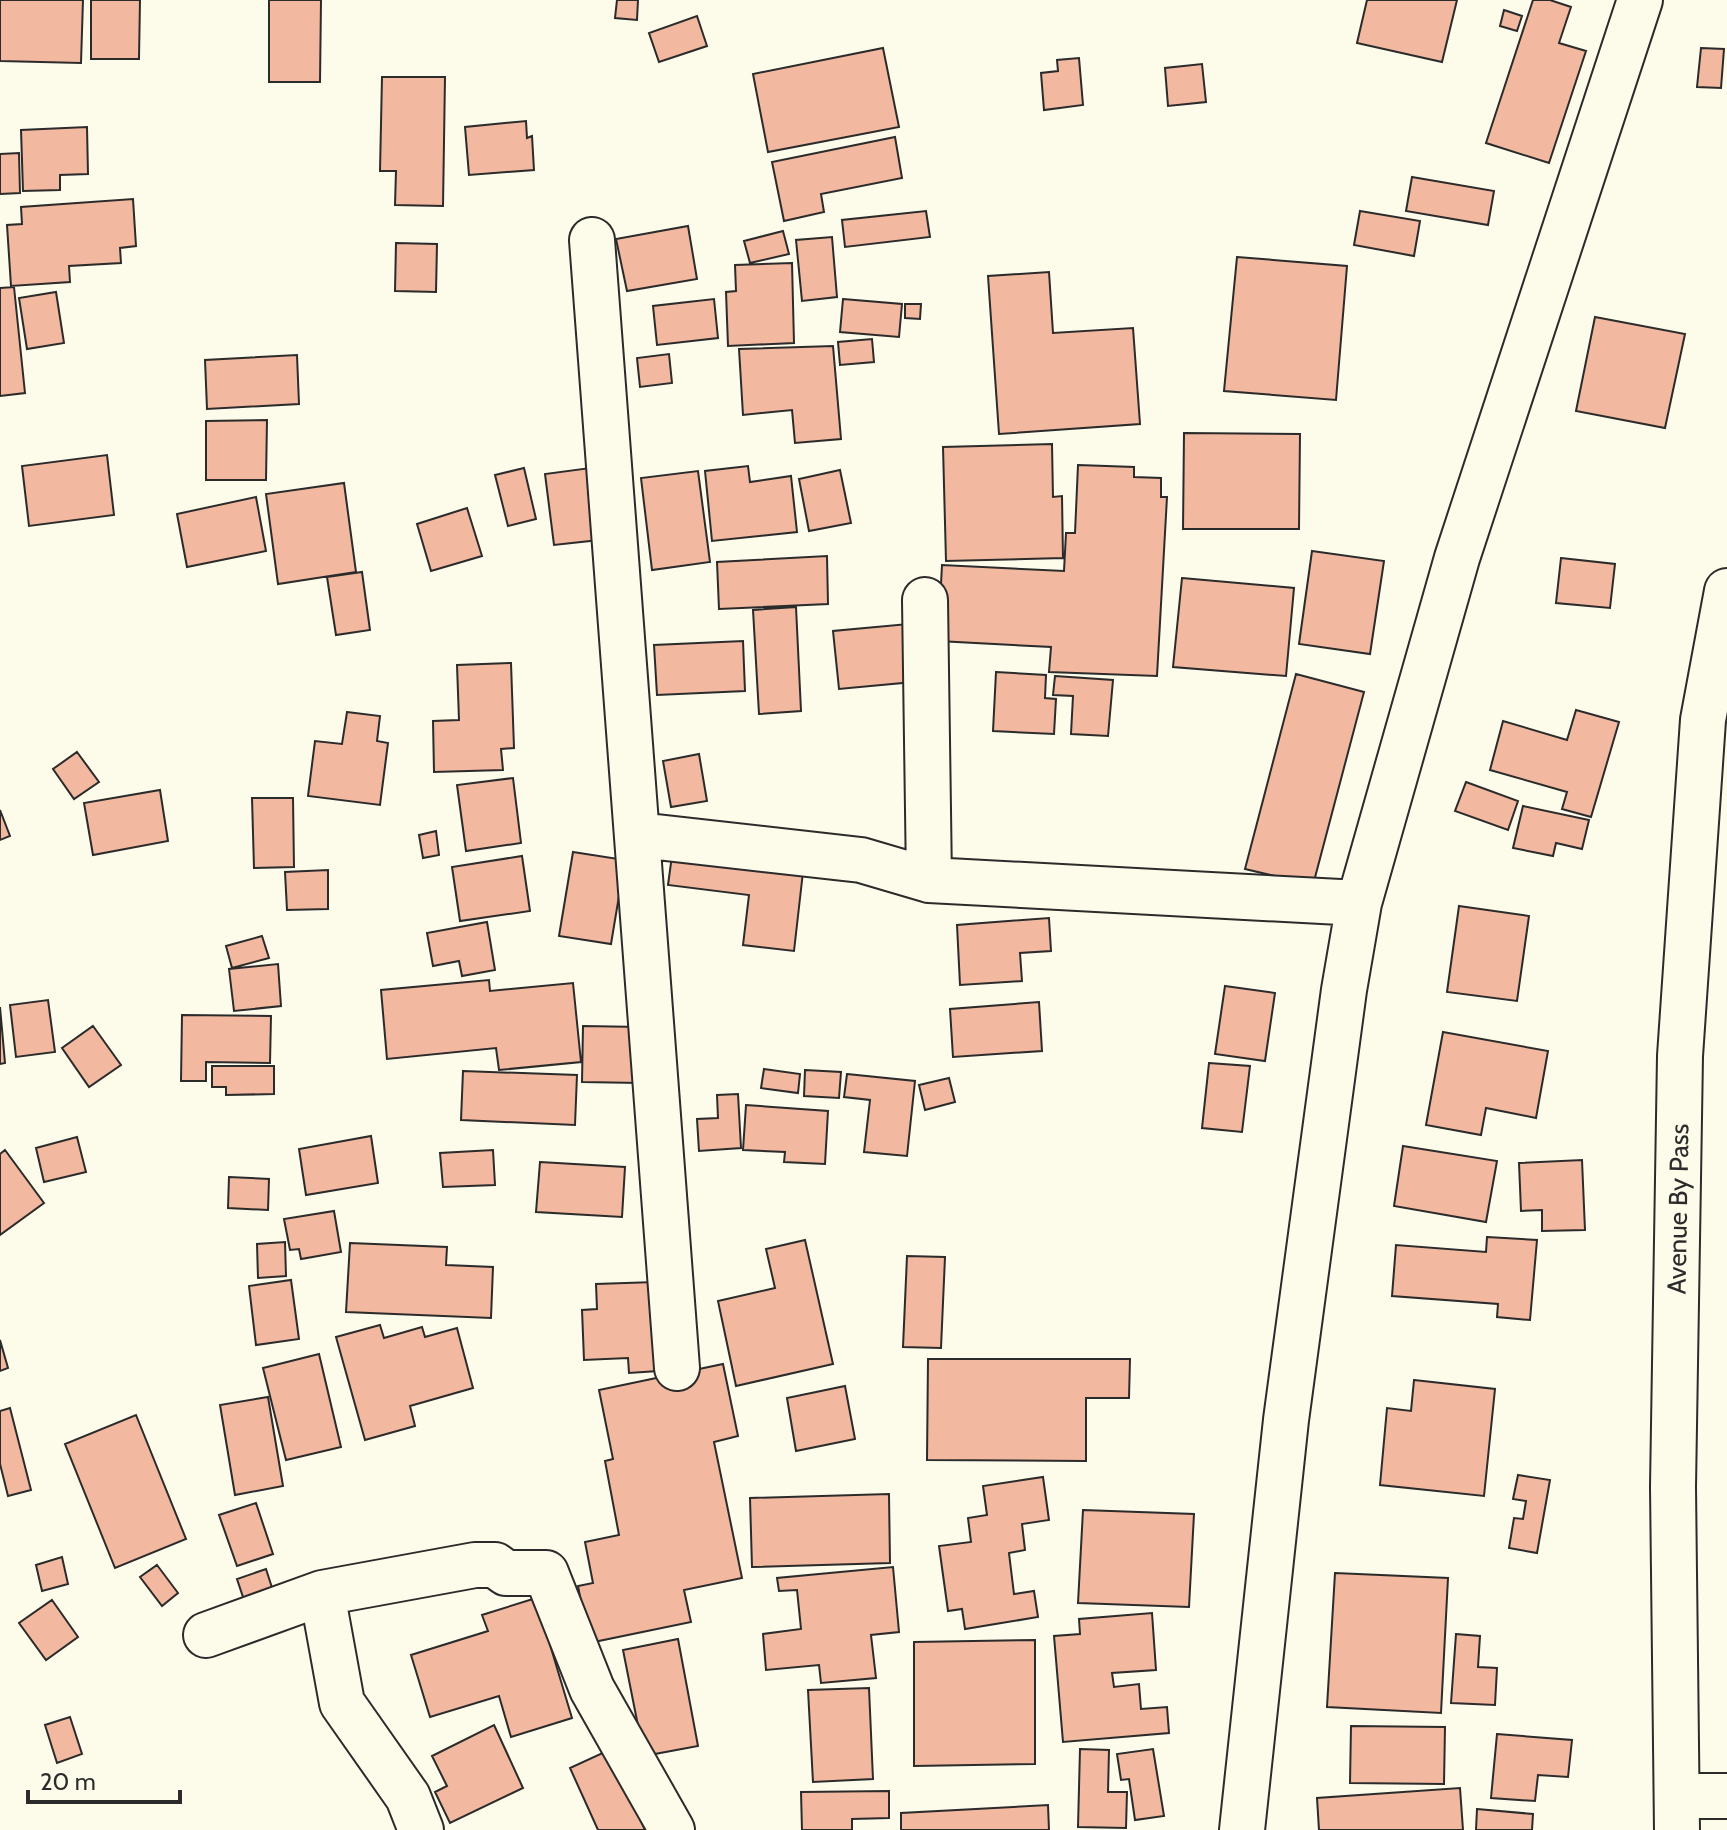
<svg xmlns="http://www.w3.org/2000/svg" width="1727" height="1830" viewBox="0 0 1727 1830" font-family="Cabin,sans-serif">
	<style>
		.building { fill: #f2b8a0; stroke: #2b2b2b; stroke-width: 2 }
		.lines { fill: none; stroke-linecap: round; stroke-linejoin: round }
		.minor-casing { stroke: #2b2b2b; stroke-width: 48 }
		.highway-casing { stroke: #2b2b2b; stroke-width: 48 }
		.minor { stroke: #fdfbea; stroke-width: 44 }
		.highway { stroke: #fdfbea; stroke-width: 44 }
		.labels { text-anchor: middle; stroke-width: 6; stroke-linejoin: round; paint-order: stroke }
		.street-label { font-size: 26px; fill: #2b2b2b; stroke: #fdfbea }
	</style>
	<rect width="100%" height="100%" fill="#fdfbea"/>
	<!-- building -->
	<path class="building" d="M 0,0 L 83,0 L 81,63 L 0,61 Z
		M 91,0 L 140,0 L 139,59 L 91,59 Z
		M 269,0 L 321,0 L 320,82 L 269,82 Z
		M 617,0 L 638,0 L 637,20 L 615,18 Z
		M 1367,0 L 1457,0 L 1442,62 L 1357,43 Z
		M 1533,0 L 1550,0 L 1571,7 L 1559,43 L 1586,51 L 1549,163 L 1486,143 Z
		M 1504,10 L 1522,16 L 1517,31 L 1500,26 Z
		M 697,16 L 707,46 L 659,62 L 649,33 Z
		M 883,48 L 899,127 L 768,152 L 753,74 Z
		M 1701,48 L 1724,49 L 1721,88 L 1697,87 Z
		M 1079,58 L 1083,105 L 1044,110 L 1041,73 L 1058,71 L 1057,60 Z
		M 1202,64 L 1206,102 L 1168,106 L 1165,68 Z
		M 382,77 L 445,77 L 443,206 L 395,205 L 396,171 L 380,171 Z
		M 526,121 L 527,138 L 532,136 L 534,170 L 469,175 L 465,127 Z
		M 87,127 L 88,174 L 60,175 L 60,190 L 23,191 L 21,130 Z
		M 895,137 L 902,178 L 821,194 L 824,212 L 784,221 L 772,162 Z
		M 19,153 L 20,193 L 0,194 L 0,154 Z
		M 1412,177 L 1494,191 L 1488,225 L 1406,211 Z
		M 133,199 L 136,246 L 120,248 L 121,263 L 69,266 L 70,282 L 11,286 L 7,225 L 22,224 L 21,207 Z
		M 926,211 L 930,237 L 845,247 L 842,220 Z
		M 1360,211 L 1420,221 L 1414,256 L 1354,245 Z
		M 688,226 L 697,279 L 627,291 L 616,239 Z
		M 783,231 L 789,254 L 750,263 L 744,241 Z
		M 832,237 L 837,297 L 802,301 L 796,240 Z
		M 396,243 L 437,244 L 436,292 L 395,291 Z
		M 1237,257 L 1347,266 L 1336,400 L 1224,391 Z
		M 792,263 L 794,343 L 728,346 L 726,292 L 736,291 L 735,265 Z
		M 1049,272 L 1053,333 L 1133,328 L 1140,424 L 999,434 L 988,276 Z
		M 14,287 L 25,393 L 0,396 L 0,288 Z
		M 56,292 L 64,343 L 27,349 L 19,298 Z
		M 714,299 L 718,338 L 657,345 L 653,306 Z
		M 843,299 L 902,304 L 899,337 L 840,332 Z
		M 905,304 L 921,304 L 920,319 L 905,318 Z
		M 1595,317 L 1685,334 L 1665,428 L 1576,411 Z
		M 872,339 L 874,362 L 840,365 L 838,342 Z
		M 833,346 L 841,439 L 795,443 L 792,410 L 743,415 L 739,349 Z
		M 669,354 L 672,383 L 640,387 L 637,358 Z
		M 297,355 L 299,404 L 207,409 L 205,360 Z
		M 267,420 L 266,480 L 206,480 L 206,421 Z
		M 1184,433 L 1300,434 L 1299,529 L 1183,529 Z
		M 1052,444 L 1053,497 L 1062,496 L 1063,558 L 946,561 L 943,447 Z
		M 107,455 L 114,515 L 29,526 L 22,466 Z
		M 1078,465 L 1134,467 L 1134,477 L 1161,478 L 1161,497 L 1167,497 L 1157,676 L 1049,672 L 1051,647 L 938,641 L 942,565 L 1064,571 L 1066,533 L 1075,533 Z
		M 748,466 L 750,482 L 791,476 L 797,532 L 712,541 L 705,471 Z
		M 524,468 L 536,519 L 508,526 L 495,475 Z
		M 590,468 L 599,540 L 554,545 L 545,474 Z
		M 840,470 L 851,523 L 809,531 L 799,479 Z
		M 698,471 L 710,562 L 652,570 L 641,478 Z
		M 344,483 L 356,572 L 278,584 L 266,494 Z
		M 256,497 L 266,551 L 187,567 L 177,514 Z
		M 467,508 L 482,556 L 431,571 L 417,524 Z
		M 1312,551 L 1384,561 L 1370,654 L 1299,644 Z
		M 827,556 L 828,604 L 719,609 L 717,562 Z
		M 1561,558 L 1615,564 L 1610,608 L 1556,603 Z
		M 362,572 L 370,630 L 336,635 L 327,577 Z
		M 1182,578 L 1294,588 L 1286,676 L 1173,667 Z
		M 796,607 L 801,711 L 759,714 L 753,610 Z
		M 908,624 L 913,682 L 839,689 L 833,631 Z
		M 743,641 L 745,691 L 657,695 L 654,645 Z
		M 511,663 L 514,748 L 501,749 L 503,770 L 434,772 L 433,721 L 459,720 L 457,665 Z
		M 996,672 L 1046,675 L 1045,698 L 1056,699 L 1054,734 L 993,731 Z
		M 1296,674 L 1364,692 L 1313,885 L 1245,869 Z
		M 1055,676 L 1113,680 L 1108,736 L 1071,734 L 1073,696 L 1053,695 Z
		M 1576,710 L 1619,722 L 1591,817 L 1562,809 L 1567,792 L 1490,770 L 1503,721 L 1567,740 Z
		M 347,712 L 380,716 L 377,741 L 388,743 L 380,805 L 308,796 L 315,741 L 342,744 Z
		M 77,752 L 99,782 L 74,799 L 53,769 Z
		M 699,754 L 707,801 L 671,807 L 663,761 Z
		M 513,778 L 521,843 L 466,851 L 457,785 Z
		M 1466,782 L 1518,801 L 1508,830 L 1455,811 Z
		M 160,790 L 168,841 L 93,855 L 84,803 Z
		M 252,798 L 293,798 L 294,867 L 254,868 Z
		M 1523,806 L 1589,820 L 1582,849 L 1556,843 L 1553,856 L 1513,848 Z
		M 0,810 L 10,836 L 0,840 Z
		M 436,831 L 439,855 L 423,858 L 419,835 Z
		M 673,848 L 804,863 L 794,951 L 743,945 L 749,895 L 668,885 Z
		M 573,852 L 625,860 L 611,944 L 559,936 Z
		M 522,856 L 530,911 L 460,921 L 452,867 Z
		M 328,870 L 328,909 L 287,910 L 285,872 Z
		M 1459,906 L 1529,916 L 1517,1001 L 1447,992 Z
		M 1049,918 L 1051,951 L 1020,953 L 1022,981 L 960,985 L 957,925 Z
		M 487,922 L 495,970 L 462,976 L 459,961 L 433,966 L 427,933 Z
		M 262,936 L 269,958 L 232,968 L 226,946 Z
		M 278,964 L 281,1006 L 234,1011 L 229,969 Z
		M 489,980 L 490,991 L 573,983 L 581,1062 L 499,1070 L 496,1048 L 387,1059 L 381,990 Z
		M 1225,986 L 1275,993 L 1265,1061 L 1215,1054 Z
		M 48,1000 L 55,1052 L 16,1057 L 10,1005 Z
		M 1039,1002 L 1042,1051 L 953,1057 L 950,1009 Z
		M 0,1007 L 5,1063 L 0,1064 Z
		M 182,1015 L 271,1016 L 270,1063 L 206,1062 L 206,1081 L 181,1081 Z
		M 93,1026 L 121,1065 L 89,1087 L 62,1048 Z
		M 583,1026 L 641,1027 L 640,1083 L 582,1082 Z
		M 1443,1032 L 1548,1051 L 1536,1118 L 1486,1108 L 1481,1135 L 1426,1125 Z
		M 1209,1063 L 1250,1066 L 1242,1132 L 1202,1128 Z
		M 212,1066 L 274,1066 L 274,1094 L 226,1095 L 226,1087 L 212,1087 Z
		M 764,1069 L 800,1074 L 798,1093 L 761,1088 Z
		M 805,1070 L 841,1072 L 839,1098 L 804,1096 Z
		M 463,1071 L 577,1075 L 575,1125 L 461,1120 Z
		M 847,1074 L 915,1081 L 907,1156 L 864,1152 L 870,1100 L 844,1097 Z
		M 949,1078 L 955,1102 L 925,1110 L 919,1085 Z
		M 738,1094 L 741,1148 L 699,1151 L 697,1119 L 718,1118 L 717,1095 Z
		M 746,1105 L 828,1111 L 825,1164 L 784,1162 L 785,1152 L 743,1150 Z
		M 371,1136 L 378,1183 L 306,1195 L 299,1149 Z
		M 77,1137 L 86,1172 L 44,1182 L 36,1148 Z
		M 1403,1146 L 1497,1161 L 1486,1222 L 1394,1206 Z
		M 5,1150 L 44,1203 L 0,1235 L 0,1154 Z
		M 493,1150 L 495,1185 L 443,1187 L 440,1153 Z
		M 1582,1160 L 1585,1230 L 1542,1231 L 1542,1210 L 1521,1211 L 1519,1163 Z
		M 540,1162 L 625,1167 L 622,1217 L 536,1212 Z
		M 229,1177 L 269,1179 L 268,1210 L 228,1208 Z
		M 334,1211 L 341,1252 L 301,1259 L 299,1249 L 290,1250 L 284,1219 Z
		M 1487,1237 L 1537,1240 L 1530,1320 L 1497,1317 L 1498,1304 L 1392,1296 L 1396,1245 L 1486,1252 Z
		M 805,1240 L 833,1364 L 736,1386 L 718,1301 L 775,1288 L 766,1249 Z
		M 285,1242 L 286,1276 L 258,1278 L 257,1244 Z
		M 350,1243 L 447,1247 L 446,1265 L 493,1267 L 491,1318 L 346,1312 Z
		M 907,1256 L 945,1257 L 941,1348 L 903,1347 Z
		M 291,1280 L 299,1339 L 256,1345 L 249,1286 Z
		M 655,1282 L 658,1371 L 629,1373 L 628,1358 L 584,1360 L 582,1310 L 597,1309 L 596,1284 Z
		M 380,1325 L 384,1338 L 422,1327 L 425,1337 L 457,1328 L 473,1388 L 410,1406 L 415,1426 L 365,1440 L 336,1337 Z
		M 0,1340 L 8,1368 L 0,1371 Z
		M 319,1354 L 341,1447 L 286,1460 L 263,1368 Z
		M 928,1359 L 1130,1359 L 1129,1398 L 1086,1398 L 1086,1461 L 927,1460 Z
		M 723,1364 L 738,1436 L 714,1442 L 742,1578 L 684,1590 L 691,1622 L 589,1643 L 578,1586 L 593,1583 L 585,1542 L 619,1535 L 605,1461 L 613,1459 L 599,1390 Z
		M 1414,1380 L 1495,1389 L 1484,1496 L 1380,1485 L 1387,1408 L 1411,1411 Z
		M 845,1386 L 855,1439 L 796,1451 L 787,1398 Z
		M 268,1397 L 283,1486 L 235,1495 L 220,1405 Z
		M 10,1408 L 31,1490 L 8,1496 L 0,1464 L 0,1411 Z
		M 136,1415 L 186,1539 L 115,1568 L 65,1444 Z
		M 1518,1475 L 1550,1480 L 1537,1553 L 1509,1548 L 1514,1518 L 1523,1519 L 1526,1501 L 1513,1499 Z
		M 1043,1477 L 1049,1520 L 1022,1524 L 1025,1550 L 1009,1553 L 1014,1594 L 1034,1591 L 1038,1617 L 965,1629 L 962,1609 L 948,1611 L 939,1546 L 971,1542 L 968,1518 L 987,1515 L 983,1486 Z
		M 889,1494 L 890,1563 L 752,1567 L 750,1498 Z
		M 256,1503 L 273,1554 L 237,1566 L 219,1515 Z
		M 1083,1510 L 1194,1514 L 1189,1607 L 1078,1603 Z
		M 62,1557 L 68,1584 L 42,1591 L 36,1565 Z
		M 157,1565 L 178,1593 L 162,1606 L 140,1577 Z
		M 893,1567 L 899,1632 L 871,1635 L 876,1678 L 821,1683 L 819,1665 L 766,1670 L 763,1634 L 801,1629 L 797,1590 L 779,1591 L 777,1578 Z
		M 266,1569 L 276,1600 L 247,1609 L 237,1579 Z
		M 1335,1573 L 1448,1578 L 1441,1713 L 1327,1707 Z
		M 536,1598 L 572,1718 L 511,1737 L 499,1696 L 430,1717 L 411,1655 L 488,1631 L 482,1615 Z
		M 52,1600 L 78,1637 L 46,1660 L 19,1623 Z
		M 1152,1613 L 1156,1670 L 1112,1673 L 1114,1687 L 1139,1684 L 1141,1709 L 1167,1707 L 1169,1733 L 1063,1742 L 1054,1636 L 1080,1634 L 1079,1619 Z
		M 1456,1634 L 1480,1636 L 1478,1667 L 1497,1668 L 1495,1705 L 1451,1703 Z
		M 678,1639 L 698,1746 L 644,1756 L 623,1650 Z
		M 1035,1640 L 1035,1764 L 914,1766 L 914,1642 Z
		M 869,1688 L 873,1779 L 813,1782 L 808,1690 Z
		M 70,1717 L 82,1754 L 57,1763 L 45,1725 Z
		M 494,1725 L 523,1788 L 450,1823 L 435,1792 L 447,1786 L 432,1756 Z
		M 1351,1726 L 1445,1727 L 1444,1784 L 1350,1783 Z
		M 1497,1734 L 1572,1740 L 1568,1777 L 1538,1775 L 1535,1801 L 1491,1798 Z
		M 1080,1749 L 1109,1750 L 1108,1792 L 1127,1792 L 1126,1828 L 1078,1827 Z
		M 1153,1749 L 1164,1816 L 1135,1820 L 1129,1779 L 1121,1780 L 1117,1754 Z
		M 609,1750 L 645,1830 L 598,1830 L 570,1768 Z
		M 1460,1788 L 1463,1830 L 1319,1830 L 1317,1798 Z
		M 889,1791 L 889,1818 L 852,1819 L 852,1830 L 802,1830 L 801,1792 Z
		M 1048,1805 L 1049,1830 L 901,1830 L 901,1813 Z
		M 1477,1809 L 1533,1814 L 1532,1830 L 1476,1830 Z"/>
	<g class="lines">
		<defs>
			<path id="minor" d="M 592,240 L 677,1368
				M 925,600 L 929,880
				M 639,835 L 861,860 L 929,880 L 1359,903
				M 322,1593 L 342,1703 L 408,1797 L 421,1830
				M 206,1635 L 322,1593 L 475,1565 L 495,1565 L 506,1573 L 546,1573 L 592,1689 L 672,1830
				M 1678,1796 L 1727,1796
				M 1242,1830 L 1286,1420 L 1344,990 L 1359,903 L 1457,558 L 1640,0"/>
			<path id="highway" d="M 1677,1830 L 1673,1487 L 1680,1056 L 1703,720 L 1727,591"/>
		</defs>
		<!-- minor casing -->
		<use href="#minor" class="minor-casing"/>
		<!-- highway casing -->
		<use href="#highway" class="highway-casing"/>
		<!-- minor -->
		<use href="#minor" class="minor"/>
		<!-- highway -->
		<use href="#highway" class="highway"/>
	</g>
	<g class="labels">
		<!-- street labels -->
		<g class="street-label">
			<text transform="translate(1678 1209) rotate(-89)" y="9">Avenue By Pass</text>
		</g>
	</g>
	<!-- scale -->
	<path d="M28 1790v12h152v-12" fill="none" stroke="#2b2b2b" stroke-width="4"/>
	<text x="40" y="1790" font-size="24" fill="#2b2b2b" stroke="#fdfbea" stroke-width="6" paint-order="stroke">20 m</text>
</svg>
